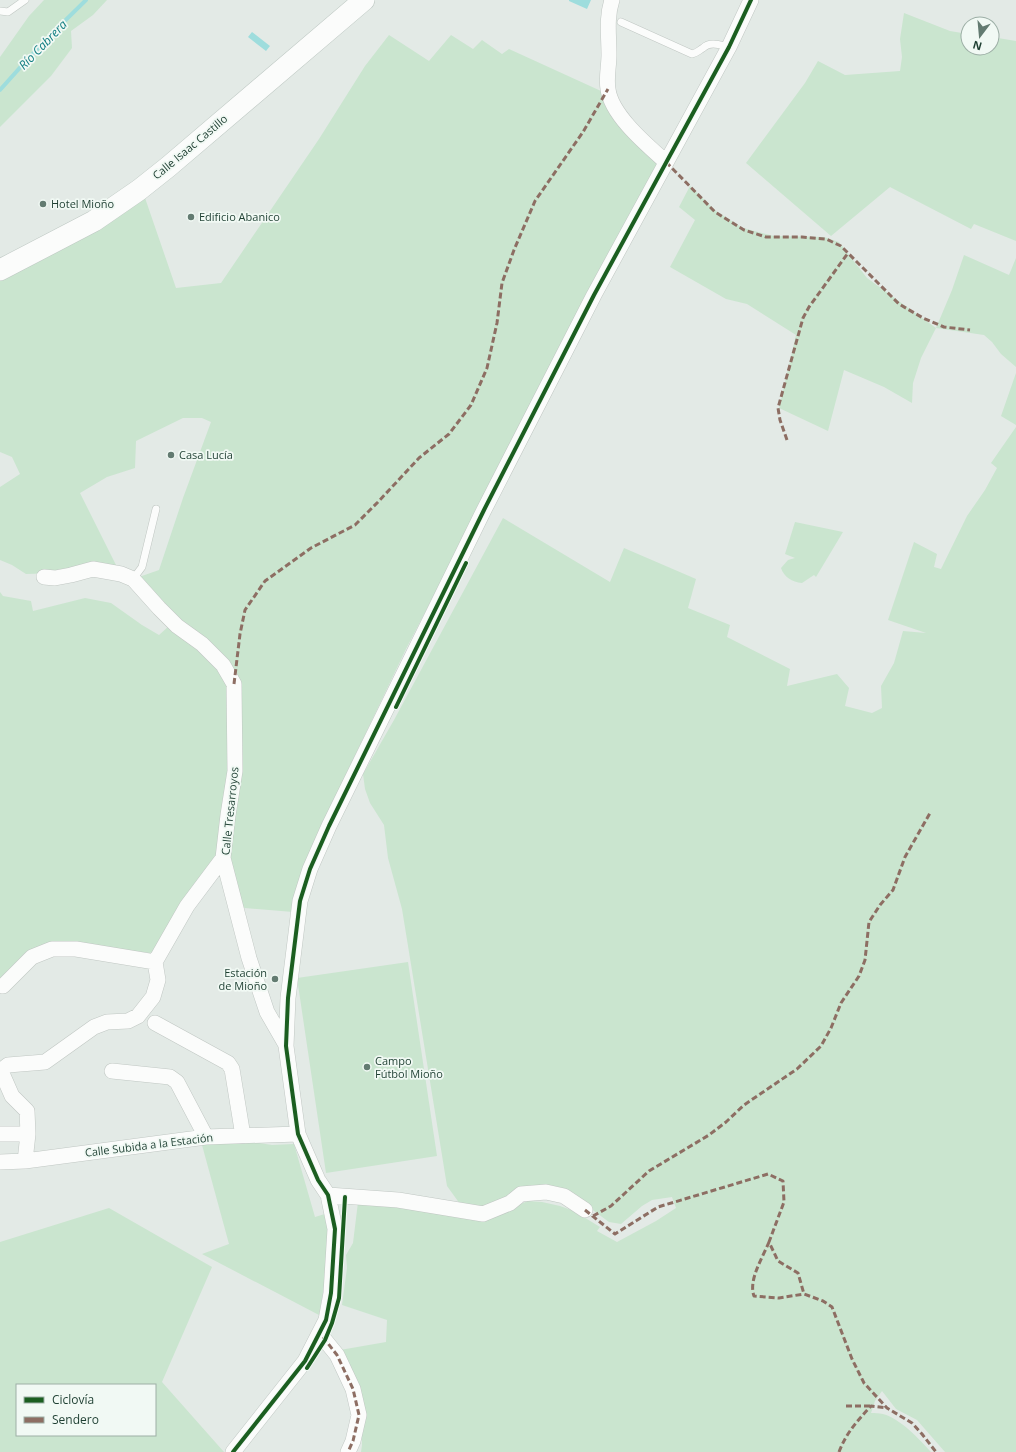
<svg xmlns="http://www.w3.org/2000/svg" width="1016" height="1452" viewBox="0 0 1016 1452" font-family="'Open Sans',sans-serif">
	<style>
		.green { fill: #cae5cf; fill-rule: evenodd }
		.water { fill: #9edddd }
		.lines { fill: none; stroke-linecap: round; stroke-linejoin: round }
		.stream { stroke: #9edddd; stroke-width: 4 }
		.lane-casing { stroke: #c0c7c3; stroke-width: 8 }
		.street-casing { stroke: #c0c7c3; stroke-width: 16 }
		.secondary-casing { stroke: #bec8c3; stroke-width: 22 }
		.lane { stroke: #fbfcfb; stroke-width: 7 }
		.street { stroke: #fbfcfb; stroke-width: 15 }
		.secondary { stroke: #fbfcfb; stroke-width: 21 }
		.quiet { stroke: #8d6e63; stroke-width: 3; stroke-dasharray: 6 3; stroke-linecap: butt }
		.cycleway-casing { stroke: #f1f9f4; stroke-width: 6 }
		.cycleway { stroke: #1b5e20; stroke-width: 4 }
		.poi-dot { fill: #637b71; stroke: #f1f9f4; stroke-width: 1.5 }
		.labels { text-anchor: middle; stroke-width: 3.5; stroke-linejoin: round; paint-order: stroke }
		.street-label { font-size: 11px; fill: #1e3f32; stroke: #f1f9f4 }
		.poi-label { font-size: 11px; fill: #1e3f32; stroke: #f1f9f4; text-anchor: start }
		.water-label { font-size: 12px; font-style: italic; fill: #117e82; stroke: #f1f9f4 }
	</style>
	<rect width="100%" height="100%" fill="#e3eae6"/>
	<!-- green -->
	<path class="green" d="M 44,0 L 107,0 L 93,15 L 71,31 L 72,48 L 51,76 L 0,127 L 0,57 L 29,16 Z
		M 904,13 L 950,31 L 968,34 L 968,48 L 992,48 L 992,37 L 1016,41 L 1016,241 L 974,224 L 971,229 L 890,187 L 831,236 L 746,163 L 805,83 L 818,61 L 845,75 L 900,71 L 902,57 L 900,39 Z
		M 389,35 L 429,61 L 451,35 L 473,49 L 482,40 L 502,54 L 509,49 L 601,91 L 609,105 L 659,161 L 406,649 L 338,791 L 293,912 L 245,908 L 241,907 L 230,854 L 239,689 L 183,626 L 139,577 L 159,570 L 183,498 L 211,422 L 202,418 L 183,418 L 136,441 L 135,468 L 107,477 L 80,493 L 119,571 L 26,574 L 12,565 L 0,560 L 0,487 L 20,474 L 12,457 L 0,452 L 0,278 L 144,195 L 176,288 L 221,283 L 319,139 L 365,66 Z
		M 690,186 L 716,211 L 743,228 L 774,236 L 824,237 L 839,242 L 867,278 L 936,328 L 952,290 L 964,255 L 1009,275 L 1016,258 L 1016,367 L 1001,354 L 992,342 L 984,335 L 936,328 L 921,358 L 913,383 L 912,403 L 884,387 L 844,370 L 828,431 L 779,408 L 796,335 L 747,304 L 726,299 L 670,267 L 695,220 L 679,207 Z
		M 1016,373 L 1016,425 L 1001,416 Z
		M 1016,427 L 1016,1452 L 945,1452 L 917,1420 L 896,1409 L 882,1391 L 875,1401 L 871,1413 C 875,1413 879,1413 883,1414 C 901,1419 919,1439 931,1452 L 361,1452 L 362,1445 L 361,1400 L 340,1350 L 386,1342 L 387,1320 L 342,1305 L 347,1268 L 346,1255 L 353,1243 L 358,1202 L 442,1214 L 513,1207 L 528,1201 L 542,1202 L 560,1206 L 574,1211 L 600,1227 L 597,1231 L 617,1242 L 656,1221 L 676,1208 L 672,1197 L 652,1200 L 642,1206 L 621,1224 L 609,1222 L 575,1197 L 528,1188 L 477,1209 L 460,1204 L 447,1186 L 402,909 L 388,858 L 384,825 L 370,803 L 365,789 L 363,774 L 394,720 L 503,518 L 610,582 L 624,548 L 696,579 L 688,608 L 730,625 L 727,637 L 790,669 L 787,686 L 837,674 L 849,688 L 845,706 L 872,713 L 882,708 L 881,686 L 894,663 L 903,631 L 926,633 L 888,620 L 914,542 L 937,554 L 934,567 L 941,569 L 967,516 L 985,490 L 997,468 L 991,463 Z
		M 795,522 L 843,532 L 816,577 L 814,575 L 802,583 C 792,582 784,577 781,568 L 788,560 L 795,558 L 785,554 Z
		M 0,592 L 3,596 L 31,601 L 33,611 L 85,598 L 111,603 L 142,625 L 159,635 L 169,626 L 212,658 L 229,683 L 232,770 L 218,851 L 157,949 L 150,953 L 97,947 L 48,945 L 0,980 Z
		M 408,962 L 437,1156 L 326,1173 L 297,978 Z
		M 252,1142 L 272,1145 L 294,1144 L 315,1217 L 328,1213 L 326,1275 L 319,1315 L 202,1254 L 229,1244 L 202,1145 Z
		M 109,1208 L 212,1267 L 162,1382 L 224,1452 L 0,1452 L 0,1242 ZM 17,1385 L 155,1385 L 155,1435 L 17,1435 Z"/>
	<!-- water -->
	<path class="water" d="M 569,0 L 591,0 L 587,9 L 569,1 Z
		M 252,32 L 270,46 L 266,51 L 248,37 Z"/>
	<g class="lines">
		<!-- stream -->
		<path class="stream" d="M 0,90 C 27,59 56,29 86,0"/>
		<defs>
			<path id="lane" d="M 0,11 L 8,12 L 25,0
				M 621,22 L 692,54 C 697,53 698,51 703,48 C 710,41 720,45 729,47
				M 133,579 L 142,567 L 156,509"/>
			<path id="street" d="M 612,0 C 606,18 609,36 609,55 C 609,66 606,78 608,89 C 611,115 647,145 666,162
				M 44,577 L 55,578 L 71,575 L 93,569 L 121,574 L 133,579 L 159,608 L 177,626 L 202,644 L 223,665 L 234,684 L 235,771 L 228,815 L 223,858 L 249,958 L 267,1012 L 286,1045
				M 3,986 L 32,957 L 52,949 L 76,949 L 155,962
				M 155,1023 L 228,1063 L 232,1069 L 243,1136
				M 0,1071 L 8,1065 L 45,1062 L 94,1027 L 107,1022 L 128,1021 L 138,1016 L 153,997 L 158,980 L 155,962 L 187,906 L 223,858
				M 1,1071 L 12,1096 L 27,1111 L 28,1134 L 25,1161
				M 112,1071 L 170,1077 L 177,1082 L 206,1137
				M 0,1134 L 28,1134
				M 0,1162 L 25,1161 L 206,1137 L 298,1134
				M 328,1195 L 398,1200 L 483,1214 L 510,1203 L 521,1194 L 546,1192 L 564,1196 L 585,1210
				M 320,1334 L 337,1355 L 353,1389 L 359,1415 L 353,1441 L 348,1452
				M 233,1452 L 305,1361 L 326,1320 L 331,1293 L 335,1229 L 328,1195 L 318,1180 L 298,1134 L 286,1046 L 288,998 L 300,901 L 310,869 L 329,826 L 484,510 L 594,295 L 729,47 L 751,0"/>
			<path id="secondary" d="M 0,270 L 94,221 L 139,190 L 168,167 L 364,0"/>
		</defs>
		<!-- lane casing -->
		<use href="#lane" class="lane-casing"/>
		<!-- street casing -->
		<use href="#street" class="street-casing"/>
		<!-- secondary casing -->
		<use href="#secondary" class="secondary-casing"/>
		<!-- lane -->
		<use href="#lane" class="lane"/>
		<!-- street -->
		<use href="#street" class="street"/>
		<!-- secondary -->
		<use href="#secondary" class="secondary"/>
		<!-- quiet -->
		<path class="quiet" d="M 666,162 L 715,212 L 744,230 L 766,237 L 802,237 L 826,239 L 841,246 L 899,304 L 923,318 L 944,327 L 970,330
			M 787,440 L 780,420 L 778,408 L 803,318 L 809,307 L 848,253
			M 234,684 L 240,634 L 245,610 L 265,581 L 311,548 L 355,525 L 378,502 L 419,458 L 449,434 L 471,405 L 487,368 L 497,323 L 502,283 L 514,250 L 535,201 L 583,132 L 608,89
			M 585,1210 L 615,1234 L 658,1207 L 768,1174 L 783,1181 L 784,1202 L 769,1242 L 778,1261 L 798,1273 L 804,1294 L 823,1301 L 832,1307 L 852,1359 L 864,1383 L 887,1408 L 912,1423 L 922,1434 L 936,1452
			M 593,1216 L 611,1206 L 649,1171 L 709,1135 L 726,1122 L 744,1105 L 797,1069 L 821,1046 L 831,1028 L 841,1003 L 859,976 L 865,960 L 869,922 L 880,905 L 893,890 L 905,857 L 930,813
			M 769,1242 C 763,1257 748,1280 754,1296 L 779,1298 L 804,1294
			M 323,1337 L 337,1355 L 353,1389 L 359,1415 L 353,1441 L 348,1452
			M 846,1406 L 871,1406
			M 839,1452 C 846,1433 858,1420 871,1406 L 887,1408"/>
		<defs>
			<path id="cycleway" d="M 396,707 L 466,563
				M 307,1368 L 325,1340 L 332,1323 L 339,1298 L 345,1197
				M 233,1452 L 305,1361 L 326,1320 L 331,1293 L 335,1229 L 328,1195 L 318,1180 L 298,1134 L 286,1046 L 288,998 L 300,901 L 310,869 L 329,826 L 484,510 L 594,295 L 729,47 L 751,0"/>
		</defs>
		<!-- cycleway casing -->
		<use href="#cycleway" class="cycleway-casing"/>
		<!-- cycleway -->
		<use href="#cycleway" class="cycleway"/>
	</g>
	<!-- markers -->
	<g class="poi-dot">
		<circle cx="43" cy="204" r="4"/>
		<circle cx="191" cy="217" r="4"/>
		<circle cx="171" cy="455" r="4"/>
		<circle cx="275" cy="979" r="4"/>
		<circle cx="367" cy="1067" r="4"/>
	</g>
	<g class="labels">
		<!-- street labels -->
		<g class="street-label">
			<text transform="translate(190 147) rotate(-40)" y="4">Calle Isaac Castillo</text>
			<text transform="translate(230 811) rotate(-84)" y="4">Calle Tresarroyos</text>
			<text transform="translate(149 1145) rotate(-7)" y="4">Calle Subida a la Estación</text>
		</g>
		<!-- poi labels -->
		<g class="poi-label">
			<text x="51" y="208">Hotel Mioño</text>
			<text x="199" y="221">Edificio Abanico</text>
			<text x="179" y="459">Casa Lucía</text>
			<text x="267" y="977" text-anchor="end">Estación<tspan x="267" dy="13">de Mioño</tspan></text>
			<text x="375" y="1065">Campo<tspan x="375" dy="13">Fútbol Mioño</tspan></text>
		</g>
		<!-- water labels -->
		<g class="water-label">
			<text transform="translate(43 45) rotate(-46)" y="4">Río Cabrera</text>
		</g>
	</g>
	<!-- legend -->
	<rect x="16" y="1384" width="140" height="52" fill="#f1f9f4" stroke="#9dafa6"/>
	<rect x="24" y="1397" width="20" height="6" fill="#1b5e20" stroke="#9dafa6"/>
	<text x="52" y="1404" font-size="12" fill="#1e3f32">Ciclovía</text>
	<rect x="24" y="1417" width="20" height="6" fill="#8d6e63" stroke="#9dafa6"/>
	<text x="52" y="1424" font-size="12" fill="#1e3f32">Sendero</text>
	<!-- north arrow -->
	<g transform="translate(980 36) rotate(196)"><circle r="19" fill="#f1f9f4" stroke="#9dafa6"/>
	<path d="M0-3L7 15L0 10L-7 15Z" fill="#637b71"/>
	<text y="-6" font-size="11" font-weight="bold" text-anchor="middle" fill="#1e3f32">N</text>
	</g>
</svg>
